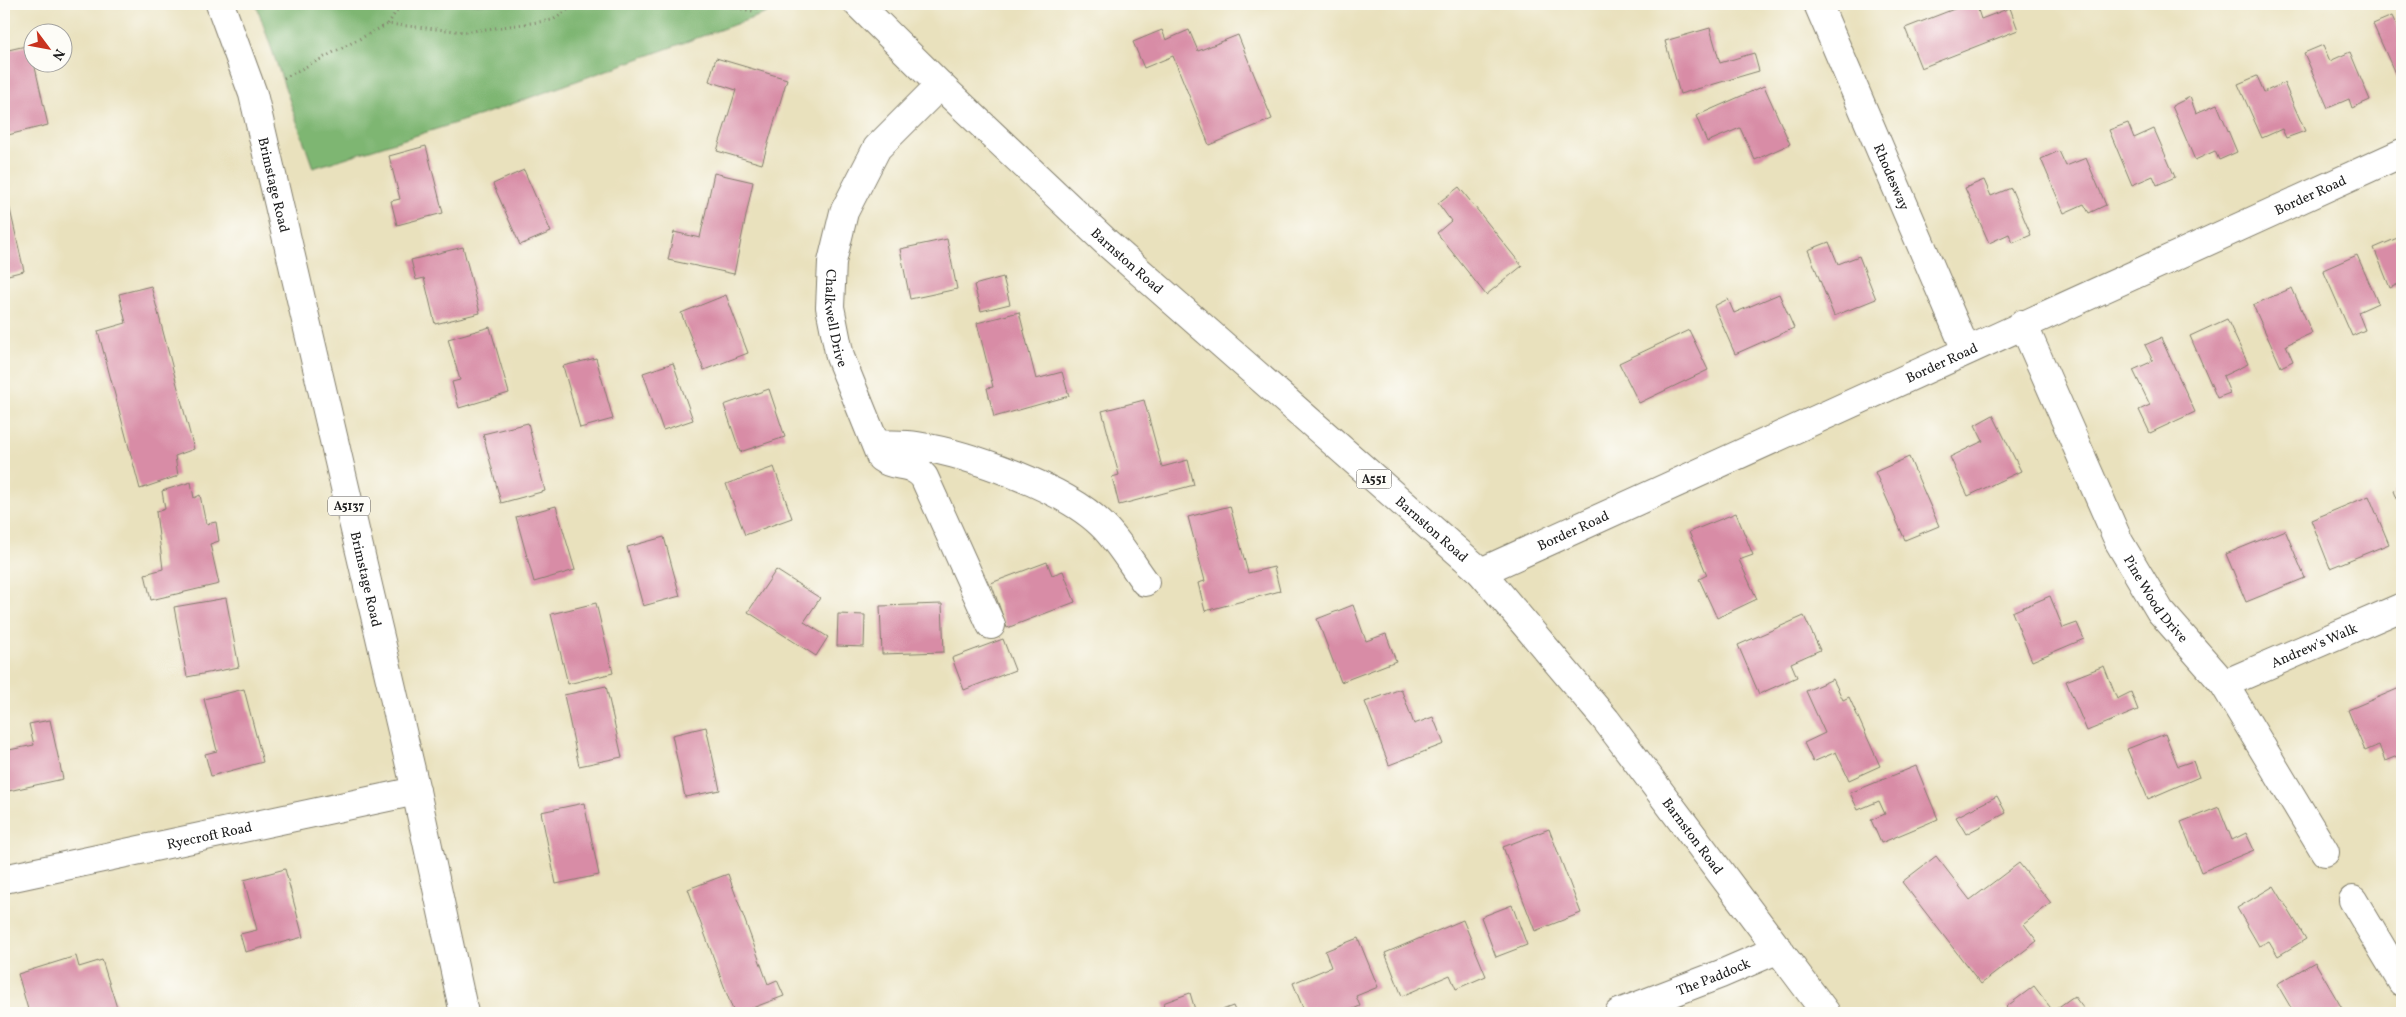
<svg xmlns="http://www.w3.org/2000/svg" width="2406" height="1017" viewBox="0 0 2406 1017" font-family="Vollkorn,serif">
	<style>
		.forest { fill: #7eb672; stroke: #4d6947 }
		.building { fill: #d88ca6 }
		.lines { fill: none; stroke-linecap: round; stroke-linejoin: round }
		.minor-casing { stroke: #827e6c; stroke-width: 30 }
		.major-casing { stroke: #827e6c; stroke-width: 30 }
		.path { stroke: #827e6c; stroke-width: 3; stroke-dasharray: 1 4; stroke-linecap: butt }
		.minor { stroke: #fff; stroke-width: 28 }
		.major { stroke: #fff; stroke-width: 28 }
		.labels { text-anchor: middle; stroke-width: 5; stroke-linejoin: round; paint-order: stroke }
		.shield { fill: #fdfcf7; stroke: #605f5e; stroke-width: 1 }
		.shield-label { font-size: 12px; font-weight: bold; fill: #1c1c1c }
		.street-label { font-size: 14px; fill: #1c1c1c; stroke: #fdfcf7 }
	</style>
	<rect width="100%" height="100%" fill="#fdfcf7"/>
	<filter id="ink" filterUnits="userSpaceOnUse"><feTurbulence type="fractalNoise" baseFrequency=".02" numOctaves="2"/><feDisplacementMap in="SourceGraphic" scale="10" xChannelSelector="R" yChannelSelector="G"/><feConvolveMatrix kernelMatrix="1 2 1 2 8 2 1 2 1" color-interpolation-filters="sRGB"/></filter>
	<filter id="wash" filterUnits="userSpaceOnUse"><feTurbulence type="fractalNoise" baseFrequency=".0096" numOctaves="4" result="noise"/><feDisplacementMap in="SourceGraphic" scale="20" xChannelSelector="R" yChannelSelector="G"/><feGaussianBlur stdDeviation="1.12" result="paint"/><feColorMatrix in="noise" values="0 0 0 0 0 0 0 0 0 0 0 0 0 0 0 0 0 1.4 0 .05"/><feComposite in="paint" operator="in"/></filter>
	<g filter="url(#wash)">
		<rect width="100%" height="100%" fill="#e9e1bd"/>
		<!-- forest -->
		<path class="forest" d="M 256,4 L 792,4 L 484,114 L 313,168 Z"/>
		<g id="blocks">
			<!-- building -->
			<path class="building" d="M 1967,4 L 1976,4 L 1981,19 L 2010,8 L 2018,30 L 1921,68 L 1905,28 Z
				M 2392,16 L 2399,31 L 2402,30 L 2402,76 L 2397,78 L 2373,24 Z
				M 1710,28 L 1720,63 L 1754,53 L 1759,71 L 1680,94 L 1665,41 Z
				M 1162,30 L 1166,40 L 1189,30 L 1198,51 L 1238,35 L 1272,119 L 1209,145 L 1173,56 L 1144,68 L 1133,42 Z
				M 30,45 L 48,125 L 8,135 L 4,114 L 4,51 Z
				M 2323,45 L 2330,61 L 2350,52 L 2370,100 L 2352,108 L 2349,99 L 2328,108 L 2304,53 Z
				M 716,58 L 787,79 L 762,164 L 717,151 L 736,90 L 709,81 Z
				M 2257,76 L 2264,92 L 2284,83 L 2305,131 L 2286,138 L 2282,129 L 2262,138 L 2238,84 Z
				M 1764,86 L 1790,144 L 1755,160 L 1740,128 L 1707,142 L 1696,116 Z
				M 2190,97 L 2196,113 L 2217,104 L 2237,152 L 2219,160 L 2215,151 L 2195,160 L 2172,106 Z
				M 2128,123 L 2134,138 L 2154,129 L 2175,177 L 2157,185 L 2153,176 L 2132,185 L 2109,130 Z
				M 426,146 L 443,213 L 397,225 L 391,201 L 400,199 L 389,156 Z
				M 2059,151 L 2066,166 L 2086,158 L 2106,205 L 2089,213 L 2084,204 L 2064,213 L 2041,159 Z
				M 524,170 L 551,232 L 520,245 L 493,184 Z
				M 714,173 L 753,182 L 734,274 L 668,260 L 674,232 L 700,238 Z
				M 1984,180 L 1991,196 L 2011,188 L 2031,235 L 2013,243 L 2009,234 L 1989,243 L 1965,188 Z
				M 4,183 L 24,271 L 4,276 Z
				M 1459,187 L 1522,266 L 1486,295 L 1437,233 L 1451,221 L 1438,203 Z
				M 2402,236 L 2402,282 L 2390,288 L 2374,248 Z
				M 947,239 L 957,289 L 910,299 L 900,249 Z
				M 1829,242 L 1838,264 L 1859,256 L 1876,299 L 1834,316 L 1808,250 Z
				M 463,247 L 480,313 L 435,324 L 424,278 L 416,280 L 411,260 Z
				M 2357,255 L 2378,303 L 2358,312 L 2365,330 L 2352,336 L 2323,270 Z
				M 1003,277 L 1010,304 L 981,311 L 974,285 Z
				M 151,286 L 194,449 L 175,456 L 178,476 L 140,489 L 98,331 L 126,323 L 119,294 Z
				M 2292,288 L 2312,333 L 2286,345 L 2293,361 L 2281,367 L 2253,305 Z
				M 1779,294 L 1794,328 L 1735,354 L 1714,306 L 1728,299 L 1734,313 Z
				M 726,295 L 748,353 L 704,370 L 681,313 Z
				M 1019,312 L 1036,379 L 1062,372 L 1069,396 L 994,417 L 987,388 L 993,387 L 977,323 Z
				M 2227,319 L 2248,364 L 2223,376 L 2230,393 L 2217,398 L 2190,336 Z
				M 490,327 L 509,393 L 459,408 L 452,382 L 460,380 L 448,339 Z
				M 1689,330 L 1708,370 L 1639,403 L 1619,363 Z
				M 2161,338 L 2195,412 L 2150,433 L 2139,410 L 2150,405 L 2133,370 L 2153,361 L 2145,345 Z
				M 596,358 L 613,419 L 580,428 L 563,366 Z
				M 673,363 L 693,420 L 663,430 L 643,373 Z
				M 769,389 L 785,437 L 740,452 L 724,405 Z
				M 1144,400 L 1162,467 L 1188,460 L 1194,485 L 1119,505 L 1112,477 L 1119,475 L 1102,411 Z
				M 1993,415 L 2021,471 L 1968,496 L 1950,457 L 1983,441 L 1975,425 Z
				M 528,423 L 545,491 L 501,503 L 483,434 Z
				M 1909,457 L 1939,526 L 1905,540 L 1875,472 Z
				M 774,467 L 792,518 L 745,535 L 726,484 Z
				M 191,482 L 194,498 L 200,495 L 206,524 L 216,522 L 219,541 L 210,544 L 219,584 L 151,600 L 145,574 L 163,569 L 156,512 L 165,509 L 162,491 Z
				M 2402,488 L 2402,511 L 2394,491 Z
				M 2369,496 L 2389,544 L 2330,568 L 2311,520 Z
				M 556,506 L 575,570 L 534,582 L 516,517 Z
				M 1230,506 L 1248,573 L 1274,567 L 1280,591 L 1205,611 L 1198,583 L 1205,581 L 1188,517 Z
				M 1736,513 L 1753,555 L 1739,560 L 1757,599 L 1717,618 L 1699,579 L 1707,575 L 1689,532 Z
				M 2285,530 L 2305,578 L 2246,602 L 2226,554 Z
				M 664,537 L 680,596 L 643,606 L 627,547 Z
				M 1047,562 L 1052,575 L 1063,571 L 1075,602 L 1007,628 L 991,583 Z
				M 776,570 L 820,598 L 804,622 L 828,637 L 816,656 L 748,612 Z
				M 2050,596 L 2063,628 L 2077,623 L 2084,639 L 2032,661 L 2012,612 Z
				M 226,598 L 239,667 L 187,677 L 174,607 Z
				M 596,603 L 613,673 L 568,684 L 551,614 Z
				M 942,604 L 944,652 L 882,654 L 880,606 Z
				M 1353,605 L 1366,641 L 1386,634 L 1396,661 L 1341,682 L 1317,619 Z
				M 838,614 L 865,615 L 864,647 L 837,646 Z
				M 1804,616 L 1820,650 L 1791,663 L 1797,677 L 1759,694 L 1738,645 Z
				M 1003,639 L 1015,670 L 964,690 L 952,658 Z
				M 2104,666 L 2117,699 L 2131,692 L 2138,710 L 2087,731 L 2066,681 Z
				M 1833,679 L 1843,700 L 1849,697 L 1880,766 L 1849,780 L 1836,752 L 1813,762 L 1804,743 L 1825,733 L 1806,691 Z
				M 606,686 L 622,757 L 579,766 L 564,695 Z
				M 2402,687 L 2402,754 L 2385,761 L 2379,745 L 2365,751 L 2348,710 Z
				M 244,689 L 263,762 L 211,776 L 205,754 L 217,751 L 204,699 Z
				M 1401,689 L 1414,724 L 1433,717 L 1444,744 L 1389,765 L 1365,702 Z
				M 50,720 L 63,779 L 4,792 L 4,751 L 34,745 L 29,724 Z
				M 706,727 L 720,790 L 685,797 L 672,735 Z
				M 2165,734 L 2178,766 L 2193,761 L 2199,777 L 2148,799 L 2127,749 Z
				M 1916,766 L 1938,819 L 1881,843 L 1871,820 L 1885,814 L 1879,801 L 1858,810 L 1850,793 Z
				M 1997,796 L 2006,813 L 1966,834 L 1956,817 Z
				M 584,803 L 599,875 L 556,884 L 541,812 Z
				M 2219,807 L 2232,840 L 2246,833 L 2254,850 L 2201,872 L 2181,822 Z
				M 1549,829 L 1581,913 L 1535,931 L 1503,847 Z
				M 1936,856 L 1970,900 L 2019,863 L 2051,903 L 2024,924 L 2037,941 L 1981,984 L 1902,882 Z
				M 285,869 L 303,937 L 245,952 L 240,934 L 257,930 L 244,880 Z
				M 728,874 L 768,984 L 777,980 L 784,996 L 739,1013 L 734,1013 L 688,889 Z
				M 2274,886 L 2306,939 L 2278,956 L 2269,941 L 2259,946 L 2237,908 Z
				M 1512,905 L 1527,945 L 1496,957 L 1481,917 Z
				M 1463,920 L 1486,976 L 1456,989 L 1450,975 L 1402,996 L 1385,953 Z
				M 1358,938 L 1378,987 L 1356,996 L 1360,1006 L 1344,1013 L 1305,1013 L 1293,983 L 1331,967 L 1325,951 Z
				M 76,956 L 79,967 L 102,960 L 118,1011 L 111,1013 L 29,1013 L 18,974 Z
				M 2315,962 L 2343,1010 L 2337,1013 L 2294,1013 L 2277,984 Z
				M 2034,986 L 2053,1011 L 2074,996 L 2087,1013 L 2011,1013 L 2006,1007 Z
				M 1190,993 L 1196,1013 L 1166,1013 L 1163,1003 Z
				M 1233,1006 L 1236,1013 L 1214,1013 Z"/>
		</g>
	</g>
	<g filter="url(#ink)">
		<use href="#blocks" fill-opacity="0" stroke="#827e6c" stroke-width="1"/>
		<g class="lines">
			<defs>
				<g id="minor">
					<path id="s1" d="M 1818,4 L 1966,350"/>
					<path id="s2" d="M 940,85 L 877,148 L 844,212 L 832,262 L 830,307 L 840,357 L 881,458 C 896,469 909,460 924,477 L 991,625"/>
					<path id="s3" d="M 2023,324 L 2119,542 L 2160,611 L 2224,684 L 2325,852"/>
					<path d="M 876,444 C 889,445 904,444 917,446 C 969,454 1064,488 1101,524 C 1118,540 1131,563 1145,582"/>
					<path id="s4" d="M 1481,572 L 2402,153"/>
					<path id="s5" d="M 2224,684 L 2402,607"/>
					<path id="s6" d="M 4,879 L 416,791"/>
					<path d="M 2353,900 L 2402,982"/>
					<path id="s7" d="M 1619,1013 L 1721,974 L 1779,949"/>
				</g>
				<g id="major">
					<path id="s8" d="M 220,4 L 253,94 L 416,791 L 464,1013"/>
					<path id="s9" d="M 858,4 L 940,85 L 1106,242 L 1481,572 L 1606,720 L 1826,1013"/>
				</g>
			</defs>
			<!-- minor casing -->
			<use href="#minor" class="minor-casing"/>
			<!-- major casing -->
			<use href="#major" class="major-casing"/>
			<!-- path -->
			<path class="path" d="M 717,4 L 753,11 L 761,4
				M 388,24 L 401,4
				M 284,78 L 388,24 L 465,32 L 553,20 L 576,4"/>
			<!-- minor -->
			<use href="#minor" class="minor"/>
			<!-- major -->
			<use href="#major" class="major"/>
		</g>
	</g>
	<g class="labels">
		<!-- shield labels -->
		<g class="shield">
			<rect x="1356.5" y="469.5" width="35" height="19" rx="4"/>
			<rect x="328" y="496.5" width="42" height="19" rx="4"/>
		</g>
		<g class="shield-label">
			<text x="1374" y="483">A551</text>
			<text x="349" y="510">A5137</text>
		</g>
		<!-- street labels -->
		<g class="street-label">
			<text dy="5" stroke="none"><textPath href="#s1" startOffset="188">Rhodesway</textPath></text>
			<text dy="5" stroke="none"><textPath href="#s8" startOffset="189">Brimstage Road</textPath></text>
			<text dy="5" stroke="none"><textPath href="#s4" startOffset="911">Border Road</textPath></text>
			<text dy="5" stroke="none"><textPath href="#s9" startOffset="372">Barnston Road</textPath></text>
			<text dy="5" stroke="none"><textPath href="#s2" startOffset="269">Chalkwell Drive</textPath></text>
			<text dy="5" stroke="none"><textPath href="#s4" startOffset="506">Border Road</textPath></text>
			<text dy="5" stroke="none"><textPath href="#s9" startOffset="778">Barnston Road</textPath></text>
			<text dy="5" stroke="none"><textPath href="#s4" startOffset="101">Border Road</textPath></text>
			<text dy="5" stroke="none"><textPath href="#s8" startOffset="594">Brimstage Road</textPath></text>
			<text dy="5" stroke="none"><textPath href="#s3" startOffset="306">Pine Wood Drive</textPath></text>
			<text dy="5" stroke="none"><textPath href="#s5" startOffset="98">Andrew's Walk</textPath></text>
			<text dy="5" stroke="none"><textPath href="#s6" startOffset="210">Ryecroft Road</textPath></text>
			<text dy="5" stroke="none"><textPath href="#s9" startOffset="1182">Barnston Road</textPath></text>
			<text dy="5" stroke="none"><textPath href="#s7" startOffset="101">The Paddock</textPath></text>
		</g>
	</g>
	<!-- margin -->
	<rect width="2406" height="1017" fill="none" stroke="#fdfcf7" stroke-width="20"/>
	<!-- north arrow -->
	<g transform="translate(48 48) rotate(122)"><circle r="24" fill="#fdfcf7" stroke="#a3a29f"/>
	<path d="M0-4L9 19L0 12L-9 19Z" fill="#c8321e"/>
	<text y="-8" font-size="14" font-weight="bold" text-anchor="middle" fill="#1c1c1c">N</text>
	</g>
</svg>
